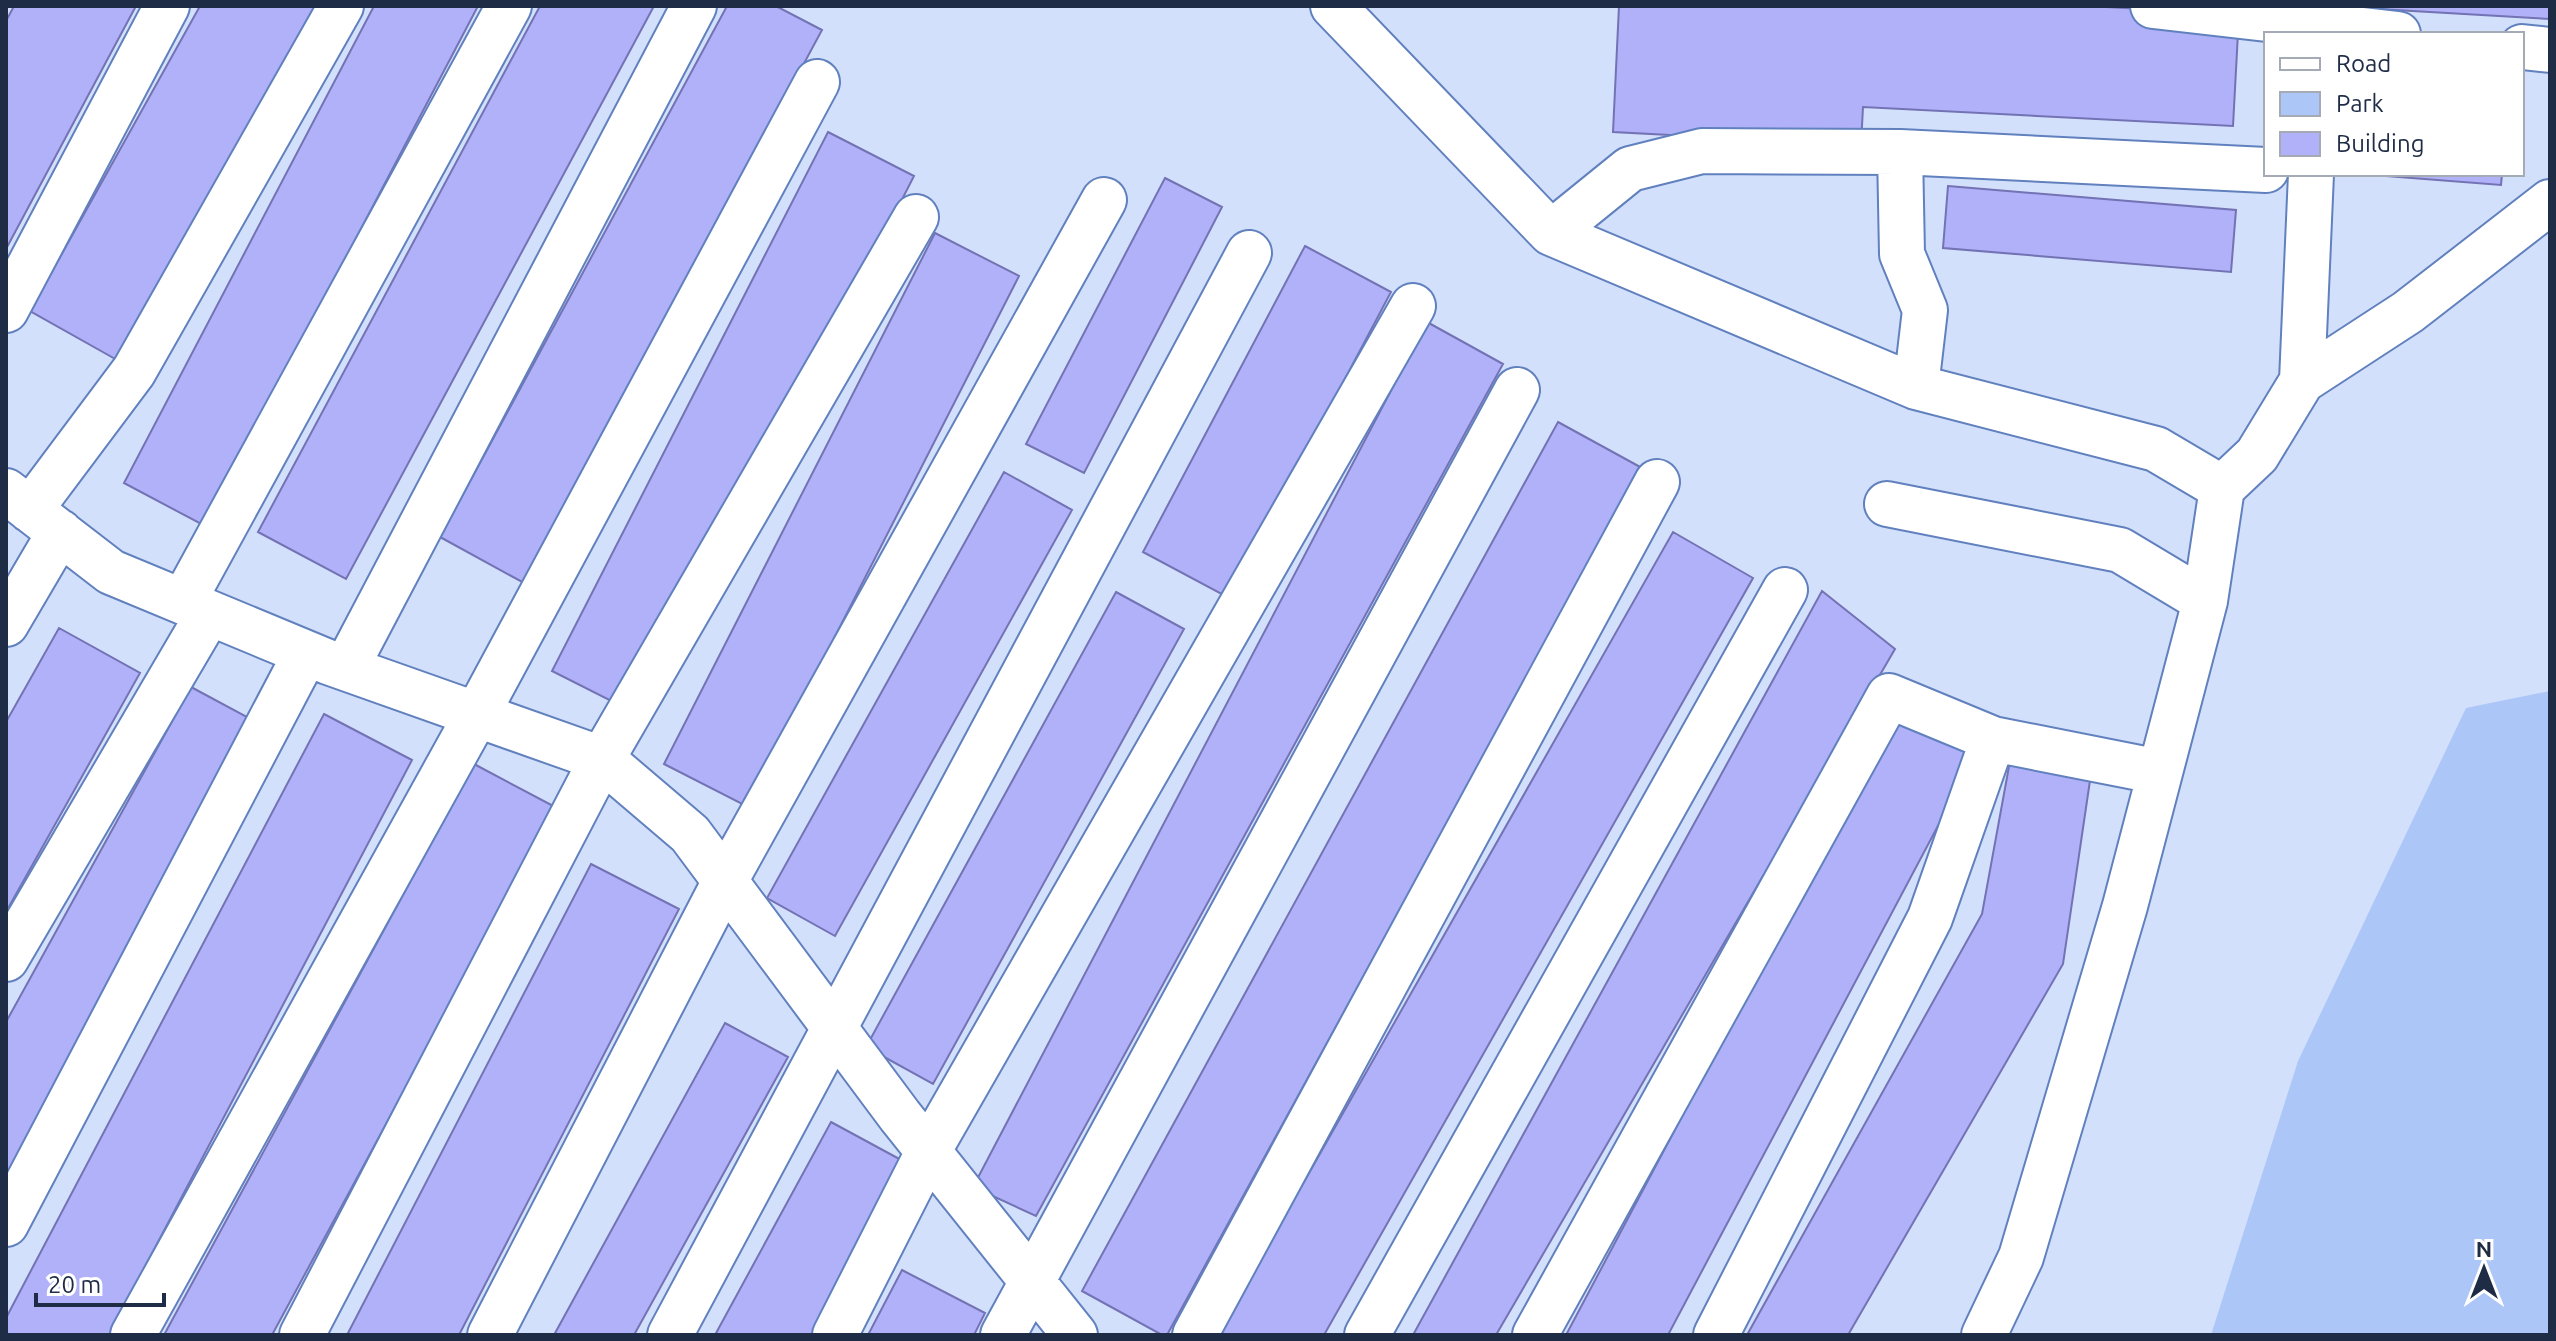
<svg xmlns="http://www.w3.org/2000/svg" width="2556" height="1341" viewBox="0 0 2556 1341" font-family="Ubuntu,sans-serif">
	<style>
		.green { fill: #adc6f8 }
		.building { fill: #b0b1f8; stroke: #7372b4; stroke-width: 2 }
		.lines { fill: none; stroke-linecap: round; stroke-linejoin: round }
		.minor-casing { stroke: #6180be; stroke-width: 48 }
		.minor { stroke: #fff; stroke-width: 44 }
	</style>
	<rect width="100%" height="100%" fill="#d2e0fb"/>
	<!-- green -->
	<path class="green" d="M 2550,691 L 2550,1335 L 2211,1335 L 2298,1061 L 2466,708 Z"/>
	<!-- building -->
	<path class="building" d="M 14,6 L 136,6 L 6,249 L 6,21 Z
		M 200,6 L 315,6 L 117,360 L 30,311 Z
		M 374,6 L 478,6 L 205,526 L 124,483 Z
		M 540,6 L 654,6 L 346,579 L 258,532 Z
		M 727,6 L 776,6 L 822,30 L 524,583 L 440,537 Z
		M 1619,6 L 2087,6 L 2239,14 L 2233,126 L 1863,107 L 1861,145 L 1613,132 Z
		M 2550,6 L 2550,19 L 2344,7 L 2344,6 Z
		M 828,132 L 914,176 L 639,715 L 552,671 Z
		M 2360,174 L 2502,174 L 2501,185 Z
		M 1165,178 L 1222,207 L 1084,473 L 1026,444 Z
		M 1948,186 L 2236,210 L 2231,272 L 1943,248 Z
		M 935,233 L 1019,276 L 748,807 L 664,764 Z
		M 1305,246 L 1391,292 L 1229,598 L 1143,552 Z
		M 1427,322 L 1503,364 L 1036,1216 L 973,1187 Z
		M 1558,422 L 1642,468 L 1167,1335 L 1162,1335 L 1082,1291 Z
		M 1004,472 L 1072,510 L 835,936 L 767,898 Z
		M 1673,532 L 1753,578 L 1324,1335 L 1217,1335 Z
		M 1822,591 L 1895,649 L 1496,1335 L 1413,1335 Z
		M 1116,592 L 1184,629 L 933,1084 L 866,1047 Z
		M 59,628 L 140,673 L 6,912 L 6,722 Z
		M 191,687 L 258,723 L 6,1179 L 6,1022 Z
		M 324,714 L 412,760 L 109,1335 L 6,1335 L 6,1318 Z
		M 1894,717 L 1975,756 L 1668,1335 L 1566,1335 Z
		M 2012,750 L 2092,767 L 2063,964 L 1848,1335 L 1747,1335 L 1982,914 Z
		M 474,764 L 557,808 L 272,1335 L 164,1335 Z
		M 591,864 L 679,909 L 459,1335 L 347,1335 Z
		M 725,1023 L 788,1057 L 634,1335 L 554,1335 Z
		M 831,1122 L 916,1168 L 825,1335 L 715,1335 Z
		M 902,1270 L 985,1313 L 974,1335 L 868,1335 Z"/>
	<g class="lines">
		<defs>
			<path id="minor" d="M 1333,6 L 1551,233 L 1916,387 L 2156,449 L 2222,488
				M 2153,6 L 2398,34
				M 2522,47 L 2550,50
				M 1551,233 L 1630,169 L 1702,151 L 1900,152
				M 6,310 L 167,6
				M 2302,381 L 2311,174
				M 1916,387 L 1925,310 L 1902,254 L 1900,152 L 2266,170
				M 6,491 L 111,572 L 328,662 L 602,759 L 690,834 L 900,1116 L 1075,1335
				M 1887,504 L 2120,550 L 2205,601
				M 30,510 L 134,371 L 341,6
				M 183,602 L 509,6
				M 6,624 L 60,532
				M 346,668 L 694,6
				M 6,959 L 209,613
				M 6,1224 L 306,653
				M 133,1335 L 477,714 L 817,82
				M 302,1335 L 602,759 L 916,217
				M 490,1335 L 725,881 L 1104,200
				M 670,1335 L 1249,253
				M 835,1335 L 929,1150 L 1413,306
				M 1003,1335 L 1517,390
				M 1195,1335 L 1657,482
				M 1367,1335 L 1785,590
				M 1535,1335 L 1889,696 L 1993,739 L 2160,772
				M 1716,1335 L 1930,918 L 1993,739
				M 1984,1335 L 2021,1257 L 2125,906 L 2205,601 L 2222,488 L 2257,455 L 2302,381 L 2408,312 L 2550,202"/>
		</defs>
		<!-- minor casing -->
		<use href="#minor" class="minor-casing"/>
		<!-- minor -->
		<use href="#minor" class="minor"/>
	</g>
	<!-- border -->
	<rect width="2556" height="1341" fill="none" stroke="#1f2c46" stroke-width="16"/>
	<!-- legend -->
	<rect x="2264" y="32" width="260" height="144" fill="#ffffff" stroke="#a5abb5" stroke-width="2"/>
	<rect x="2280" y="58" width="40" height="12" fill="#ffffff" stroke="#a5abb5" stroke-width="2"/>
	<text x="2336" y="72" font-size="24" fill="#1f2c46">Road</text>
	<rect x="2280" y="92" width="40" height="24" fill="#adc6f8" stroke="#a5abb5" stroke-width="2"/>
	<text x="2336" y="112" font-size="24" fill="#1f2c46">Park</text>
	<rect x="2280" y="132" width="40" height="24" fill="#b0b1f8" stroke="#a5abb5" stroke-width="2"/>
	<text x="2336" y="152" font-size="24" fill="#1f2c46">Building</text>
	<!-- north arrow -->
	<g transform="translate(2484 1269)" stroke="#ffffff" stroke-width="6" paint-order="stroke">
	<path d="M0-6L14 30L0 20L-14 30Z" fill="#1f2c46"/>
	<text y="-12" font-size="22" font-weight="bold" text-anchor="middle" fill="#1f2c46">N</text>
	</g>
	<!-- scale -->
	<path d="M36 1293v12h128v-12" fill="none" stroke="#1f2c46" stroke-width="4"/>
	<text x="48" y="1293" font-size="24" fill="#1f2c46" stroke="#ffffff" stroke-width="6" paint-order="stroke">20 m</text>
</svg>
